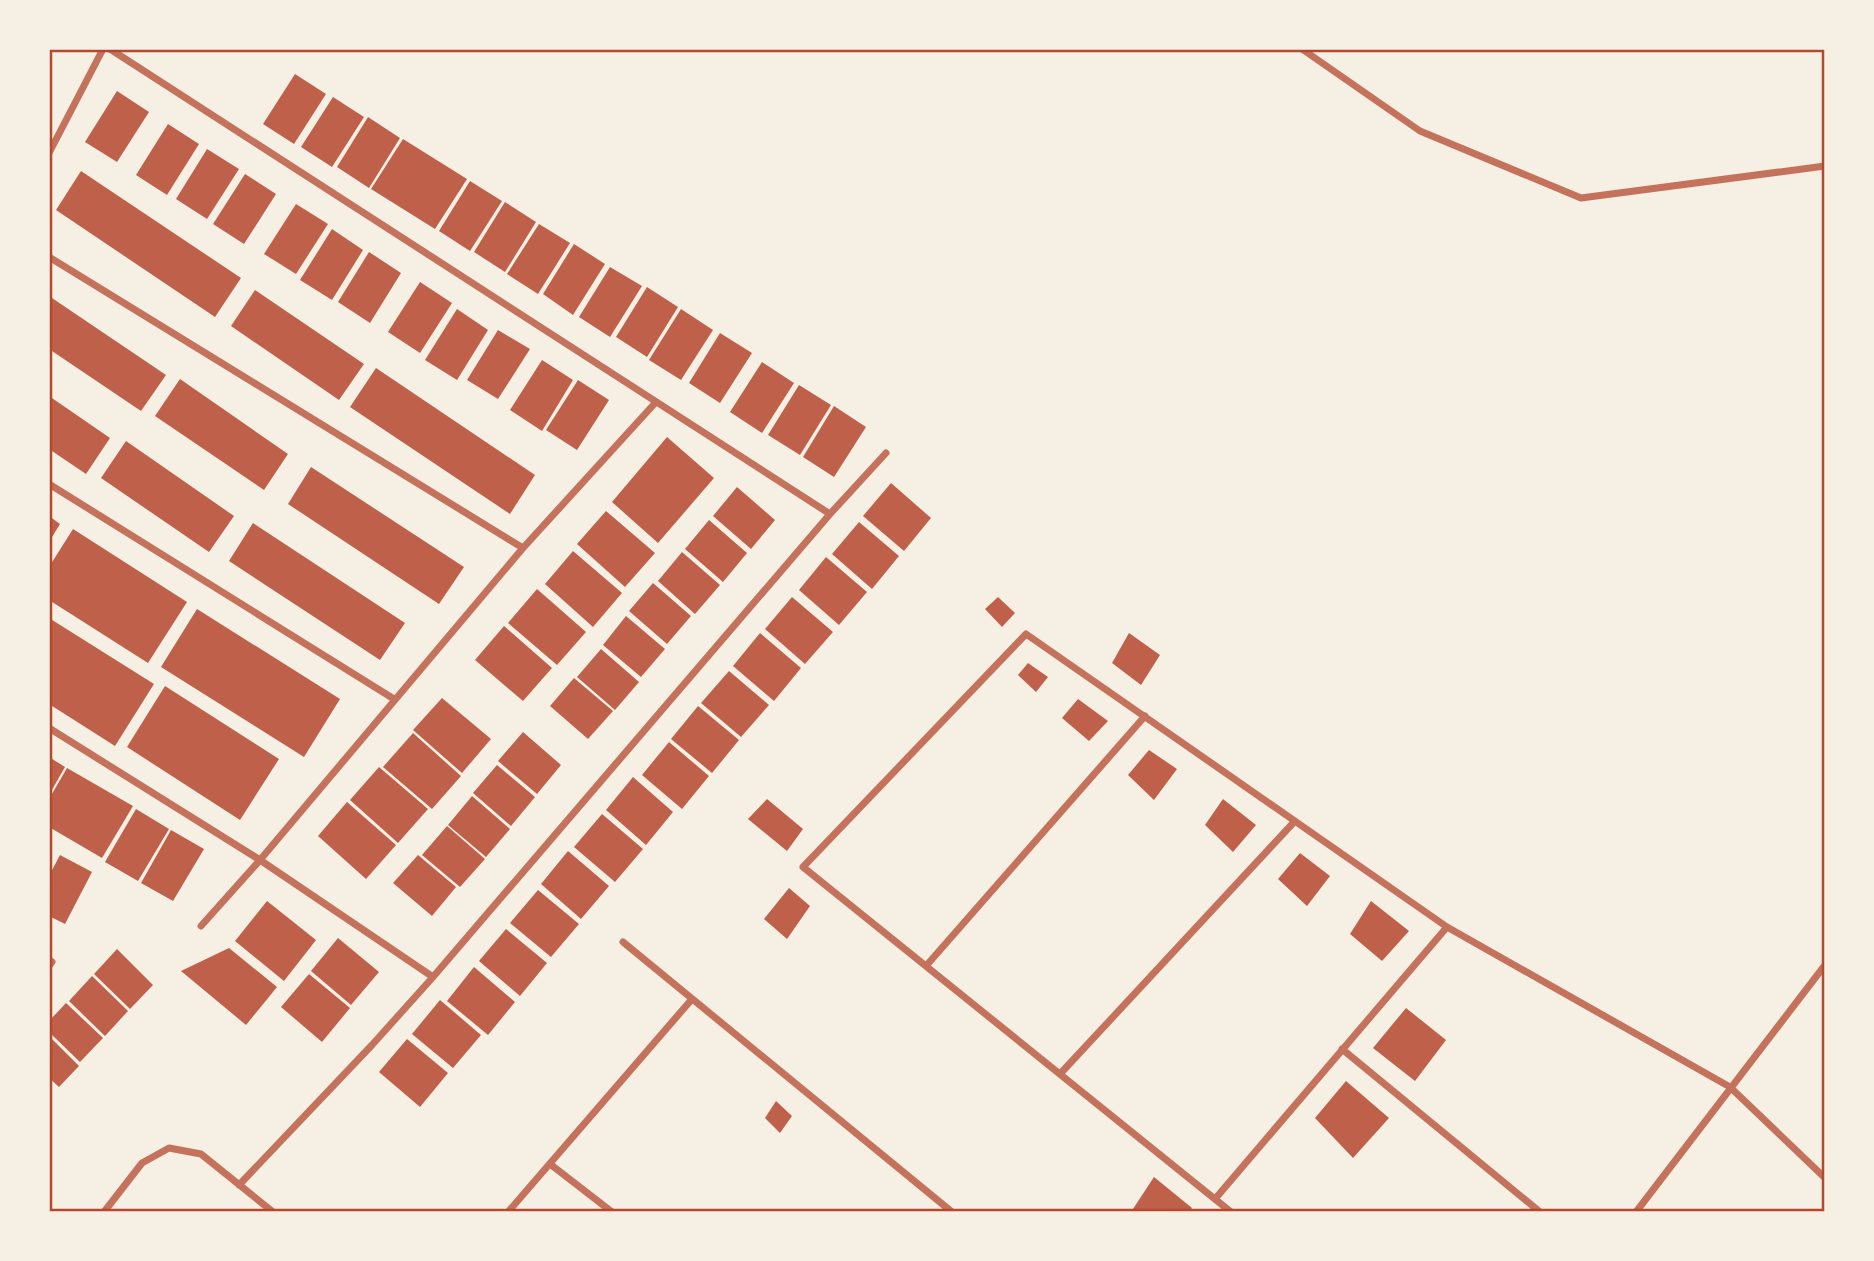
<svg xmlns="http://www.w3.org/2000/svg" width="1874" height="1261" viewBox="0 0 1874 1261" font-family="'Work Sans',sans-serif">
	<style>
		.building { fill: #bf614a }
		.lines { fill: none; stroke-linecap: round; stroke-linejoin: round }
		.minor { stroke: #c5725c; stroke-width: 7 }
		.neatline { fill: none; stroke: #b5482f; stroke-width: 2.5 }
	</style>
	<rect width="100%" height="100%" fill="#f6efe4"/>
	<!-- building -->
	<path class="building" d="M 295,74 L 326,94 L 294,144 L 263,124 Z
		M 117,91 L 149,112 L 117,162 L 85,142 Z
		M 333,97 L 364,117 L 332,167 L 301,147 Z
		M 368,117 L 400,138 L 369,188 L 337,167 Z
		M 168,124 L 199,144 L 167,195 L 136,175 Z
		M 403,139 L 467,179 L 435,229 L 371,189 Z
		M 207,149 L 239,169 L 207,219 L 176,199 Z
		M 81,171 L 241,278 L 215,317 L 56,210 Z
		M 245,174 L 276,194 L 244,244 L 213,224 Z
		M 470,181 L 502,201 L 470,251 L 439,231 Z
		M 505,202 L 536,222 L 505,272 L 474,252 Z
		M 296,204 L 328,224 L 296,274 L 264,254 Z
		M 539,224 L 570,243 L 538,294 L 507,274 Z
		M 332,229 L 363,250 L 332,300 L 300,280 Z
		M 574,244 L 605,264 L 573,315 L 543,294 Z
		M 369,252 L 401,273 L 370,323 L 338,302 Z
		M 610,267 L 642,286 L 610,337 L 579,317 Z
		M 420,282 L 452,303 L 420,353 L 388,332 Z
		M 647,287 L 678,307 L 647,357 L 616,337 Z
		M 255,290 L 364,364 L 339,400 L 231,326 Z
		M 49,296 L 166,375 L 141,411 L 49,349 Z
		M 457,309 L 488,330 L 457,380 L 425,360 Z
		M 681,309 L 713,330 L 681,380 L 649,360 Z
		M 498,330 L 530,349 L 498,399 L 467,380 Z
		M 720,333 L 752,353 L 720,403 L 689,383 Z
		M 542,360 L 573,380 L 542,431 L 510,410 Z
		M 762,362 L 794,383 L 762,433 L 730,412 Z
		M 376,368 L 535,475 L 510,514 L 350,407 Z
		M 180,379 L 288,454 L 264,490 L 155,416 Z
		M 578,380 L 609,400 L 577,450 L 546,430 Z
		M 799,385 L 831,405 L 800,455 L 768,435 Z
		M 49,396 L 110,438 L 86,474 L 49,449 Z
		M 834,406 L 866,427 L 834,477 L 803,457 Z
		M 667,437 L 714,478 L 658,543 L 612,502 Z
		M 126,441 L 234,516 L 209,552 L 101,478 Z
		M 311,467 L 464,567 L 439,604 L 288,504 Z
		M 891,483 L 931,518 L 904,551 L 863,516 Z
		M 737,487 L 775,520 L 751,549 L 713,516 Z
		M 606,511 L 655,553 L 625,587 L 577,544 Z
		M 49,516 L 60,524 L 49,542 Z
		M 709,520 L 747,553 L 723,582 L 685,549 Z
		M 859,522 L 899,556 L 872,589 L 832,554 Z
		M 253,523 L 405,623 L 380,660 L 229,561 Z
		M 73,529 L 187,602 L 148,663 L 49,600 L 49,567 Z
		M 573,551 L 622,593 L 593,627 L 545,584 Z
		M 682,552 L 720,585 L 695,614 L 658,581 Z
		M 826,557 L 867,592 L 839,625 L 799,590 Z
		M 653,583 L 691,616 L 667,644 L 629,611 Z
		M 537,589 L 586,632 L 557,665 L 508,623 Z
		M 792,597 L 833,632 L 805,664 L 765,629 Z
		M 998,597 L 1015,613 L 1002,627 L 985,609 Z
		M 197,609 L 340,699 L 304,757 L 161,667 Z
		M 626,616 L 665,649 L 641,677 L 603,645 Z
		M 49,618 L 154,684 L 115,746 L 49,704 Z
		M 504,626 L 552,668 L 523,701 L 475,660 Z
		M 760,633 L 801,668 L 774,701 L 733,666 Z
		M 1129,633 L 1160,655 L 1141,685 L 1112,663 Z
		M 601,649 L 639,682 L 615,710 L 577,677 Z
		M 1028,663 L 1048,677 L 1036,692 L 1018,675 Z
		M 729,671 L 769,705 L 741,737 L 701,703 Z
		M 574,678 L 613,711 L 588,739 L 550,706 Z
		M 165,686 L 279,759 L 240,820 L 127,747 Z
		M 442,698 L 491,739 L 462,773 L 413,730 Z
		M 1078,699 L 1108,721 L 1089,741 L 1062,718 Z
		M 698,706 L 739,740 L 712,773 L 671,739 Z
		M 523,732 L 561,765 L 537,794 L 498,761 Z
		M 413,733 L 461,776 L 432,809 L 383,767 Z
		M 669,742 L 709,776 L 682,809 L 642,775 Z
		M 1149,750 L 1177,769 L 1154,800 L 1128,775 Z
		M 49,757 L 65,767 L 49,795 Z
		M 497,765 L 535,797 L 511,826 L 473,793 Z
		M 379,767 L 428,809 L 398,843 L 350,800 Z
		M 67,768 L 133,806 L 102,858 L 49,827 L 49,799 Z
		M 633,777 L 673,812 L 646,845 L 606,810 Z
		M 472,796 L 510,829 L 486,857 L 448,825 Z
		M 767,799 L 803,829 L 787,851 L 748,819 Z
		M 1223,799 L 1256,825 L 1233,852 L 1205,825 Z
		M 347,802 L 396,845 L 366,879 L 318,836 Z
		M 136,809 L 169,829 L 138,881 L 105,862 Z
		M 602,814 L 643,849 L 615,882 L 574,847 Z
		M 447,826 L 485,859 L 460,887 L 422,855 Z
		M 171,830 L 204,849 L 173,901 L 141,883 Z
		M 568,851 L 609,886 L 581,919 L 541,884 Z
		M 1300,853 L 1330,876 L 1307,906 L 1278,879 Z
		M 60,855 L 92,872 L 65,924 L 49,916 L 49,876 Z
		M 418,855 L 456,887 L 432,916 L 393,883 Z
		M 789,888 L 810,906 L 787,939 L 764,919 Z
		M 538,890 L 579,924 L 551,957 L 510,923 Z
		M 267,901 L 316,940 L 284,981 L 235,941 Z
		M 1371,901 L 1409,931 L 1382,961 L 1350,934 Z
		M 506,929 L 547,963 L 520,996 L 479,961 Z
		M 338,938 L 379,972 L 351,1005 L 311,971 Z
		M 229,948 L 277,987 L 246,1025 L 181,971 Z
		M 117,949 L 153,985 L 130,1009 L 94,974 Z
		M 474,967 L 515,1002 L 488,1035 L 447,1001 Z
		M 309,974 L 350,1008 L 322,1042 L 281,1007 Z
		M 92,976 L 128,1011 L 105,1036 L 69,1001 Z
		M 440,1000 L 481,1035 L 453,1068 L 412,1034 Z
		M 66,1003 L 103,1038 L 80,1062 L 49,1032 L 49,1021 Z
		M 1406,1008 L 1446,1040 L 1415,1081 L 1373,1048 Z
		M 49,1036 L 79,1066 L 59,1087 L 49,1078 Z
		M 407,1039 L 448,1073 L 420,1107 L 379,1072 Z
		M 1346,1081 L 1389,1118 L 1353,1158 L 1315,1118 Z
		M 776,1101 L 792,1116 L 780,1133 L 765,1118 Z
		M 1154,1177 L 1192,1208 L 1189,1212 L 1131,1212 Z"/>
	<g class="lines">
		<!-- minor -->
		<path class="minor" d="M 110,49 L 830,514
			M 1302,49 L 1420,131 L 1581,198 L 1825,166
			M 49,153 L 103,49
			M 49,257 L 523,548
			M 49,484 L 394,699
			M 49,728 L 260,860 L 433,977
			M 201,926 L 260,860 L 523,548 L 656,402
			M 623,942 L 952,1212
			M 49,960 L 52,962 L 49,966
			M 926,966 L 1145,716
			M 1342,1049 L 1540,1212
			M 1060,1074 L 1295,821
			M 550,1164 L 612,1212
			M 239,1185 L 372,1045 L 433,977 L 830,514 L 886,453
			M 1215,1199 L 1447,927
			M 104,1212 L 142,1163 L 169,1148 L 201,1154 L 273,1212
			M 508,1212 L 692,999
			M 1231,1212 L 803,867 L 1026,634 L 1447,927 L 1730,1087 L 1825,1178
			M 1636,1212 L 1825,965"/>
	</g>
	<!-- border -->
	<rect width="1874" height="1261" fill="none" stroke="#f6efe4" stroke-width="102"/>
	<rect x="51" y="51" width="1772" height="1159" class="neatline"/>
</svg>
